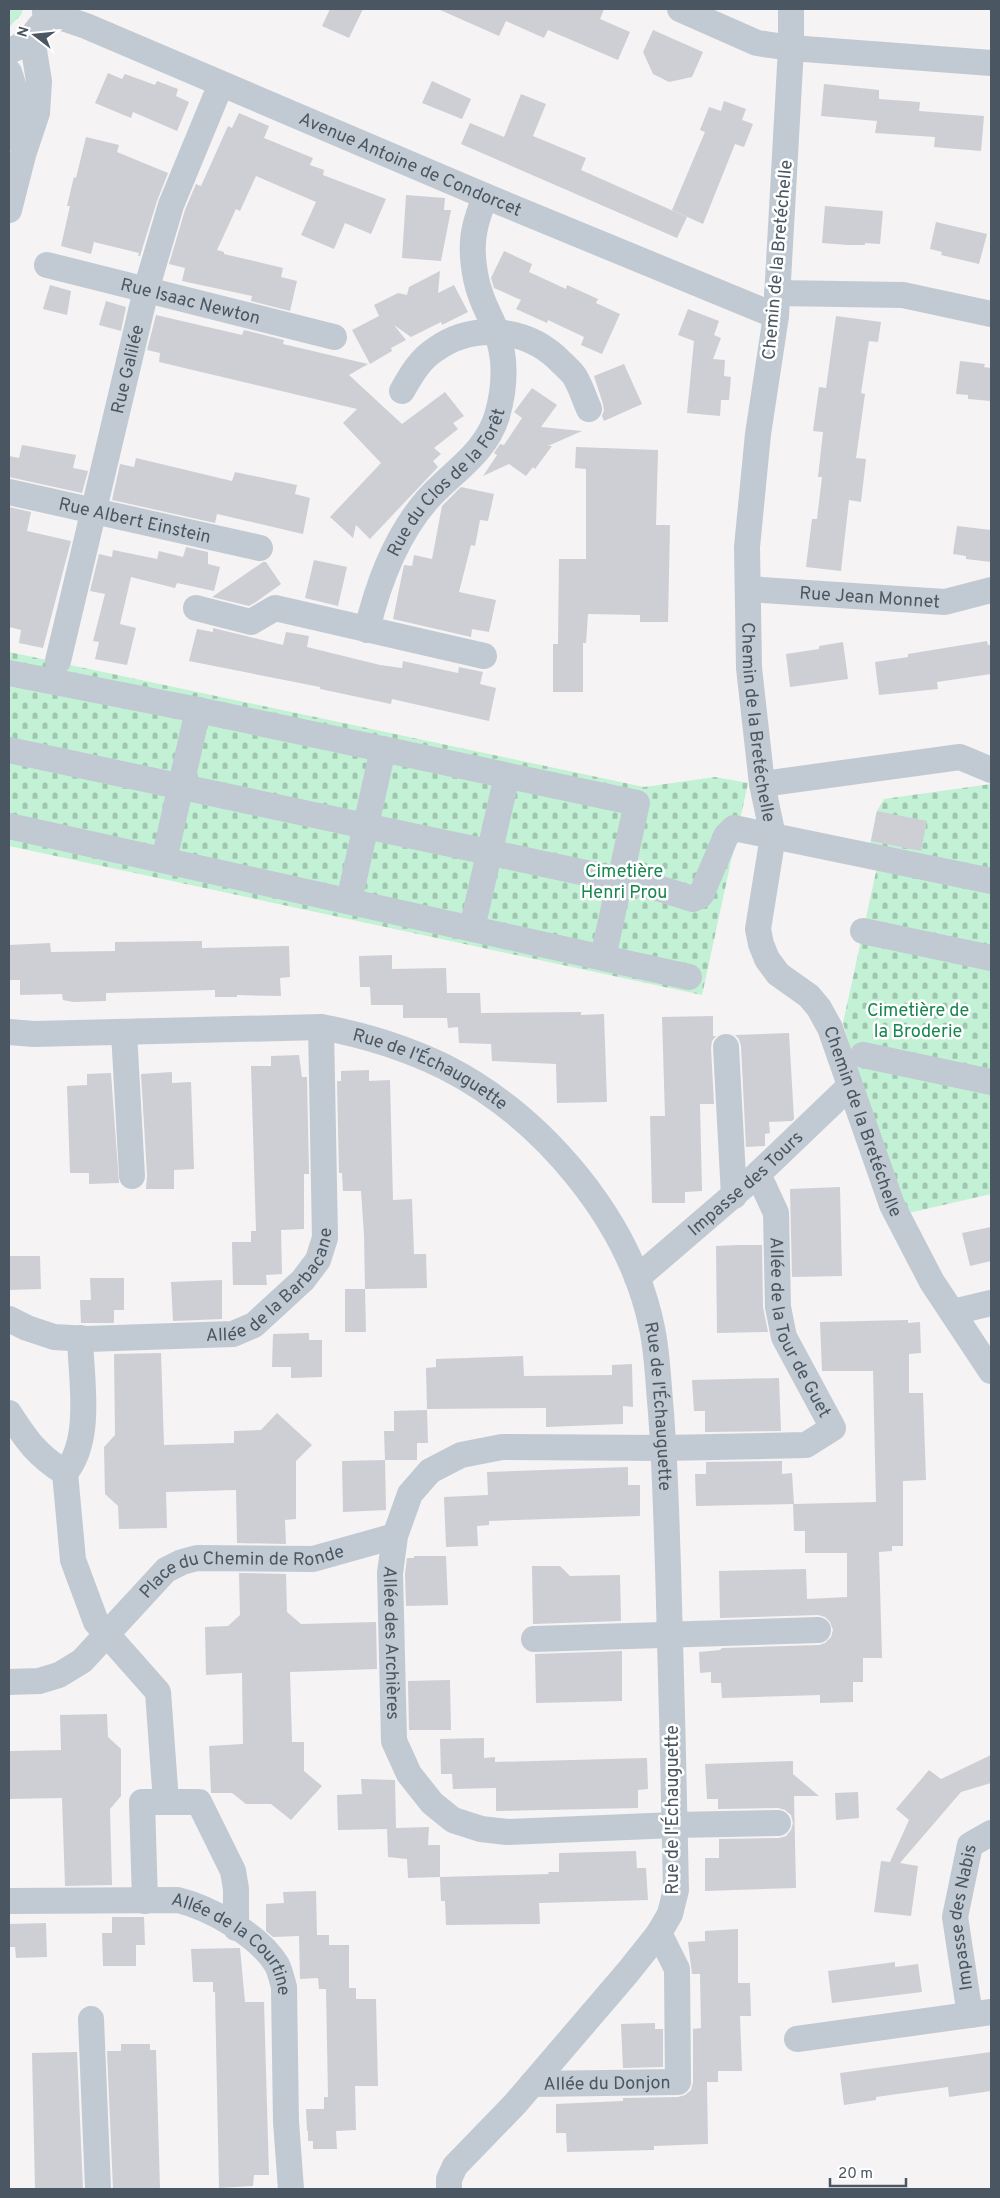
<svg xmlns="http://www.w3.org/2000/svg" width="1000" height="2198" viewBox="0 0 1000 2198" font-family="Overpass,sans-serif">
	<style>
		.grass { fill: url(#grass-tufts) }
		.cemetery { fill: url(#cemetery-stones) }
		.building { fill: #cdcfd5 }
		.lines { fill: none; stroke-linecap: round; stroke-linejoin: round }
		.minor { stroke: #c1cad2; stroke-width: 26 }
		.labels { text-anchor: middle; stroke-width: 5; stroke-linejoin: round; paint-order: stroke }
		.street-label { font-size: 18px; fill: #4a5661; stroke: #fff }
		.park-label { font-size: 18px; fill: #17864f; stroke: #fff }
	</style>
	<defs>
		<pattern id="grass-tufts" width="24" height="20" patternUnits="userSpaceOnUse" patternTransform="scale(1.25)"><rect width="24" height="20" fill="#c3f1d5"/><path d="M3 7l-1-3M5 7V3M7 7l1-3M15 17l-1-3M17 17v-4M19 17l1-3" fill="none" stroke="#a0c6b0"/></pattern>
		<pattern id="cemetery-stones" width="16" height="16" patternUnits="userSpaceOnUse" patternTransform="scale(1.25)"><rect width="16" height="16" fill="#c3f1d5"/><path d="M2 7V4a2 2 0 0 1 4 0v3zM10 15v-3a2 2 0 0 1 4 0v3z" fill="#a0c6b0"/></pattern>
	</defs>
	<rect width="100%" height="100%" fill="#f5f3f3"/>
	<!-- grass -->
	<path class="grass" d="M 9,9 L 23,9 L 21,15 L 9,27 Z"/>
	<!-- cemetery -->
	<path class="cemetery" d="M 9,652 L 644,787 L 715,777 L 748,783 L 702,995 L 9,846 Z
		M 991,784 L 991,1194 L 900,1215 L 843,1023 L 879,858 L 870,844 L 877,811 L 884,799 Z"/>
	<!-- building -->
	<path class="building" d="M 330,9 L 363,9 L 349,38 L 322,26 Z
		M 438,9 L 604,9 L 600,19 L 630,32 L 618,60 L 548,30 L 544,38 L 506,21 L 499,36 Z
		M 653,30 L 703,52 L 692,77 L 669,82 L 653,74 L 643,52 Z
		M 108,73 L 122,79 L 125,74 L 155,85 L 157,81 L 178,89 L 176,96 L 189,102 L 177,131 L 133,112 L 131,118 L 95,103 Z
		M 432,81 L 471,99 L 462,119 L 422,103 Z
		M 824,84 L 879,90 L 879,99 L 920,102 L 919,111 L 984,116 L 981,151 L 934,147 L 935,137 L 875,133 L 877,121 L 821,116 Z
		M 521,94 L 546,104 L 533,136 L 586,158 L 581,170 L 687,217 L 677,238 L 461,144 L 470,123 L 504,137 Z
		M 724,101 L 746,109 L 742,120 L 753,124 L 744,147 L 735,144 L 703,224 L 672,210 L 705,132 L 700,130 L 709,107 L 721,111 Z
		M 239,113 L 269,126 L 264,138 L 313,158 L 310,165 L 324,170 L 323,175 L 386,199 L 371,234 L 345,223 L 334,249 L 301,235 L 316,202 L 256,176 L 240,211 L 236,209 L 217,250 L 224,252 L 224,254 L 283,268 L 281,277 L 297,281 L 290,311 L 251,301 L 252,296 L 182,281 L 185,268 L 169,264 L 185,210 L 196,184 L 201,186 L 228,126 L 232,128 Z
		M 86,137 L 119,145 L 117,152 L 168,173 L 157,201 L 140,256 L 138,256 L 139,253 L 94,242 L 91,254 L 61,246 L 70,206 L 67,206 L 71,189 L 74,177 L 76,178 Z
		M 406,195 L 445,198 L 444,210 L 451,210 L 441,261 L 402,258 Z
		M 825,206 L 883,211 L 880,244 L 865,243 L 865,245 L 848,245 L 822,243 Z
		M 936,222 L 987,234 L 979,264 L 941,255 L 942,252 L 930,249 Z
		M 504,251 L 532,264 L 529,272 L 566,289 L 567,285 L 598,299 L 596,303 L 620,314 L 602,354 L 581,345 L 584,337 L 548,320 L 547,323 L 516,309 L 521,300 L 494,288 L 491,278 Z
		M 440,271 L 438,293 L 454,285 L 468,312 L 442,325 L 441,322 L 411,337 L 394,325 L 406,340 L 391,348 L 392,351 L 370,364 L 352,330 L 379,316 L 374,305 L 398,293 L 407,295 L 409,287 Z
		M 50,285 L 71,291 L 67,315 L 43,309 Z
		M 106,301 L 126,307 L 121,331 L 99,325 Z
		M 688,309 L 719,321 L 714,335 L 721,338 L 713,359 L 725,360 L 724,376 L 731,377 L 729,400 L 721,400 L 720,416 L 687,413 L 694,341 L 678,335 Z
		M 156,315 L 242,335 L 244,330 L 284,340 L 283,344 L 368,364 L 349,375 L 402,424 L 445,392 L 464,416 L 453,423 L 458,429 L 434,448 L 441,454 L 433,461 L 438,467 L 370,539 L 356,525 L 353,538 L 330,517 L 381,463 L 343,423 L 357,409 L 159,362 L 160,353 L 147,350 Z
		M 836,316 L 881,322 L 878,342 L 869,341 L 861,393 L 865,394 L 856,458 L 866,459 L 861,502 L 849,500 L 841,571 L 806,567 L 812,519 L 817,519 L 822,477 L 818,477 L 823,432 L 813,431 L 819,387 L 826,388 Z
		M 960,361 L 985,364 L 984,367 L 991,368 L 991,401 L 968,399 L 968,395 L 956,394 Z
		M 624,364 L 642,404 L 604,421 L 602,416 L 604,410 L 603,404 L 594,376 Z
		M 532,388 L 557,405 L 541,427 L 582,431 L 548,446 L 552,446 L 535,469 L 533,467 L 526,476 L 509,464 L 483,476 L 497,455 L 494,453 L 500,444 L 504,445 L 522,418 L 514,412 Z
		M 22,445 L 76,455 L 73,468 L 88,471 L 82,493 L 9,477 L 9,456 L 19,458 Z
		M 576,447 L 658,450 L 656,525 L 670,525 L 668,622 L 640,622 L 640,615 L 588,614 L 586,643 L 583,643 L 583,692 L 553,692 L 553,644 L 558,644 L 559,559 L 586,559 L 586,469 L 575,468 Z
		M 136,458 L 232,481 L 235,472 L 297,485 L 295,494 L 310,498 L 303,534 L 217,514 L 215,523 L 112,500 L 120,464 L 134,467 Z
		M 461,487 L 494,494 L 488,521 L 480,520 L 475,546 L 471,545 L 459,592 L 496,600 L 489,632 L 472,629 L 471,637 L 393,619 L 404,565 L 412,566 L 414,555 L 432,559 L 442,506 Z
		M 9,507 L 31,512 L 27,531 L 71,541 L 43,648 L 19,643 L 21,630 L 9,627 Z
		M 957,526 L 991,530 L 991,562 L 966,559 L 966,556 L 953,554 Z
		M 186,547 L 208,552 L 208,564 L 220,567 L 214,591 L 177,583 L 175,588 L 131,577 L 120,624 L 136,628 L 127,665 L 95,659 L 99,642 L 93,641 L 105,594 L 90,591 L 99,554 L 112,557 L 113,550 L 157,559 L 159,551 L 183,557 Z
		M 314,560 L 347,567 L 338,606 L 305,598 Z
		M 263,562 L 266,562 L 281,584 L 256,602 L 249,606 L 212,597 Z
		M 213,628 L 283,645 L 286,632 L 309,636 L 307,647 L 380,665 L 402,668 L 403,661 L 458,673 L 459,667 L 483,672 L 480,684 L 496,688 L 489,721 L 392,699 L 391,704 L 320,689 L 320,687 L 189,661 L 197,629 L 213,632 Z
		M 987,641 L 988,645 L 991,645 L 991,674 L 937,682 L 938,689 L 879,695 L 875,662 L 908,657 L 908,654 Z
		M 843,642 L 848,679 L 790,687 L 786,654 L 819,649 L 819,646 Z
		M 877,811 L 927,821 L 921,851 L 871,841 Z
		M 202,941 L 202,948 L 289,946 L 290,977 L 280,978 L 281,996 L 237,995 L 237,997 L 215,997 L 215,990 L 106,993 L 106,1001 L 73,1002 L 63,1000 L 62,994 L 20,995 L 20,980 L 9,980 L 9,945 L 50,943 L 51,952 L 115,951 L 115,942 Z
		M 392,955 L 392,969 L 446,968 L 447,993 L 480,993 L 481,1013 L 581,1012 L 581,1015 L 604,1014 L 607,1102 L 557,1103 L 556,1064 L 492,1061 L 491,1044 L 459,1043 L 458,1027 L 448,1028 L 447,1018 L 403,1018 L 403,1005 L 371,1005 L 370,987 L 360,987 L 359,956 Z
		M 713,1016 L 713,1036 L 716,1036 L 712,1041 L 711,1048 L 714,1104 L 700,1104 L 702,1191 L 685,1192 L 685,1203 L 652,1203 L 650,1116 L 665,1116 L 662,1017 Z
		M 789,1033 L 794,1119 L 792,1121 L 769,1122 L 770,1133 L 765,1134 L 765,1146 L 746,1147 L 741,1046 L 739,1039 L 735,1035 Z
		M 299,1055 L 302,1077 L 307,1077 L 309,1174 L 304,1174 L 304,1229 L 281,1230 L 282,1274 L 266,1275 L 267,1285 L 233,1285 L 232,1242 L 251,1242 L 251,1231 L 256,1231 L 251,1066 L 271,1066 L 271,1056 Z
		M 369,1070 L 369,1081 L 390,1080 L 393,1200 L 412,1199 L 414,1254 L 426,1254 L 427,1288 L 365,1289 L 366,1332 L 345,1332 L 345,1289 L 365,1289 L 364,1235 L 361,1191 L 343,1191 L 342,1173 L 339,1173 L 337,1081 L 341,1081 L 341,1071 Z
		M 172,1072 L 172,1083 L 191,1082 L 194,1169 L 174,1170 L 174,1189 L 146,1189 L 147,1175 L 141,1074 Z
		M 111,1073 L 119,1183 L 89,1184 L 89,1173 L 70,1173 L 67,1086 L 87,1085 L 87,1074 Z
		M 840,1187 L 842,1276 L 792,1277 L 790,1189 Z
		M 991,1227 L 991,1261 L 970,1266 L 962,1233 Z
		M 738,1245 L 762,1245 L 763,1307 L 768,1332 L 717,1333 L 716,1246 Z
		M 9,1256 L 40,1256 L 41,1289 L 9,1290 Z
		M 90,1278 L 124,1278 L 124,1310 L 114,1310 L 114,1323 L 81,1323 L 80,1300 L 91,1300 Z
		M 222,1280 L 222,1319 L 173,1321 L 171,1282 Z
		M 908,1320 L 908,1323 L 920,1322 L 921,1353 L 909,1354 L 909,1393 L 923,1393 L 926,1480 L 903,1481 L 903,1546 L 892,1546 L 892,1551 L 879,1552 L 882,1658 L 863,1658 L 863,1682 L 853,1682 L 853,1702 L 820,1703 L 820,1695 L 722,1698 L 721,1683 L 711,1683 L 711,1672 L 700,1673 L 699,1652 L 720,1650 L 722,1648 L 819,1645 L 825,1643 L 831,1637 L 833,1630 L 830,1622 L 825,1617 L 818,1615 L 720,1618 L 719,1571 L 806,1569 L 807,1599 L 847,1597 L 847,1553 L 805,1553 L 805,1531 L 794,1531 L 793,1504 L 696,1506 L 695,1474 L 706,1474 L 706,1462 L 782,1461 L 782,1474 L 792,1473 L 794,1504 L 876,1502 L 873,1371 L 822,1371 L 820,1322 Z
		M 309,1333 L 309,1340 L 322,1340 L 322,1377 L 291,1378 L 291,1367 L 272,1367 L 273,1334 Z
		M 161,1353 L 164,1445 L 234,1443 L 234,1431 L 261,1430 L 277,1413 L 312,1445 L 296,1461 L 296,1519 L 285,1520 L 286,1544 L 237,1543 L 236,1490 L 166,1492 L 167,1528 L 119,1529 L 118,1506 L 105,1494 L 104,1447 L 115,1435 L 114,1354 Z
		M 523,1356 L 524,1376 L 612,1375 L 612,1365 L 632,1364 L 633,1407 L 623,1406 L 623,1424 L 546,1427 L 546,1408 L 427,1409 L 426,1368 L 436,1367 L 436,1359 Z
		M 779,1378 L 781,1431 L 705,1432 L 705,1411 L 694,1411 L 692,1380 Z
		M 427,1410 L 428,1443 L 417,1443 L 417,1460 L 385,1460 L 386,1510 L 343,1512 L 342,1461 L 385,1460 L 384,1431 L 394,1431 L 394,1411 Z
		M 628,1467 L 628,1485 L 640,1485 L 640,1516 L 489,1521 L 489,1525 L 477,1526 L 478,1546 L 446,1547 L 444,1497 L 488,1495 L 487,1472 Z
		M 414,1556 L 446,1556 L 448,1605 L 406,1606 L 405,1574 L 407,1558 L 414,1558 Z
		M 532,1566 L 560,1566 L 570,1576 L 620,1575 L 621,1621 L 533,1624 Z
		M 239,1573 L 286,1574 L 287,1612 L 301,1624 L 376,1622 L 377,1669 L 290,1672 L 292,1742 L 304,1742 L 304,1771 L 322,1786 L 291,1820 L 271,1804 L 246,1804 L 232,1793 L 211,1793 L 209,1746 L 243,1744 L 242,1673 L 206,1675 L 205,1627 L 228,1626 L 240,1615 Z
		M 622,1651 L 622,1701 L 536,1703 L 535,1654 Z
		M 450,1680 L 451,1730 L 409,1730 L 408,1681 Z
		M 107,1714 L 108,1737 L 121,1749 L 121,1796 L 110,1809 L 112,1885 L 65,1886 L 62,1798 L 9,1799 L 9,1751 L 61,1750 L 60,1715 Z
		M 484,1738 L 484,1758 L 495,1757 L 495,1762 L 647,1758 L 648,1789 L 638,1790 L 638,1808 L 496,1811 L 496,1788 L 453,1789 L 452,1774 L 441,1774 L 440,1739 Z
		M 991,1755 L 991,1783 L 961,1792 L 900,1863 L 918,1866 L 911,1916 L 874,1912 L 881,1861 L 890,1862 L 909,1820 L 896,1809 L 929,1770 L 941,1779 Z
		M 793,1761 L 793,1774 L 819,1796 L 794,1796 L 796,1888 L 705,1891 L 705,1858 L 719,1858 L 719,1839 L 779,1838 L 786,1836 L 791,1830 L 793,1823 L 791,1815 L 785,1810 L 778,1808 L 718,1809 L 718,1799 L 707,1799 L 705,1764 Z
		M 361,1779 L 395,1780 L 396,1828 L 429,1827 L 428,1845 L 440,1845 L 440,1877 L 549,1874 L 548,1872 L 559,1872 L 559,1853 L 636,1851 L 637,1868 L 646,1868 L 648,1900 L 539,1903 L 540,1924 L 446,1925 L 445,1901 L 441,1901 L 440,1877 L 408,1878 L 407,1859 L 388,1857 L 387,1829 L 338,1830 L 337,1795 L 362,1794 Z
		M 858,1792 L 859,1818 L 836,1820 L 835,1793 Z
		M 316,1891 L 317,1935 L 329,1935 L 329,1945 L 349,1945 L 349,1988 L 356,1988 L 356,1999 L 376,1999 L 378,2086 L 355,2086 L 356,2130 L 336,2131 L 337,2149 L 313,2149 L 313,2141 L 308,2141 L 308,2131 L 307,2131 L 306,2109 L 324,2109 L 324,2097 L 328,2097 L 326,1989 L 319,1989 L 318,1978 L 300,1979 L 299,1936 L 273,1937 L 266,1931 L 266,1904 L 284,1903 L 283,1892 Z
		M 112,1917 L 144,1917 L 145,1945 L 136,1945 L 136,1966 L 103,1966 L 102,1933 L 112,1933 Z
		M 46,1923 L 47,1957 L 16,1958 L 15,1947 L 9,1947 L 9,1924 Z
		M 738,1929 L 738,1983 L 750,1983 L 751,2016 L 740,2016 L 742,2071 L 718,2071 L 718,2082 L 707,2082 L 708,2144 L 654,2146 L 654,2150 L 567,2152 L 566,2133 L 556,2133 L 556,2104 L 623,2101 L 623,2098 L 678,2097 L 685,2095 L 691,2090 L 693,2082 L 693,2029 L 701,2028 L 700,1974 L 692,1974 L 688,1942 L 705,1941 L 705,1931 Z
		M 240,1948 L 245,2002 L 264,2002 L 269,2175 L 254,2175 L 253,2186 L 219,2188 L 215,1992 L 213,1992 L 213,1982 L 193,1982 L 191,1949 Z
		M 895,1962 L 895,1967 L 918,1964 L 922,1992 L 832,2003 L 828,1971 Z
		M 655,2023 L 655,2029 L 663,2029 L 663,2067 L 623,2068 L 621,2024 Z
		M 121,2044 L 150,2044 L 150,2050 L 156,2050 L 160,2189 L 113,2189 L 107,2051 L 121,2051 Z
		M 77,2052 L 83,2189 L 35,2189 L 32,2053 Z
		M 991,2052 L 991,2091 L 949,2097 L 948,2087 L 876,2097 L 876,2100 L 844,2105 L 840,2073 Z"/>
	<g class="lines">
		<!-- minor -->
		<g class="minor">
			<path d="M 680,9 L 757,43 L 791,48 L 991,63"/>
			<path id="s1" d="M 791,9 L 791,48 L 776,316 L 758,434 L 747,547 L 749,668 L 762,784 L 773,836 L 758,929 L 761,944 L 767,959 L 778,974 L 809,996 L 819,1008 L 830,1028 L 892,1205 L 932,1282 L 991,1371"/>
			<path id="s2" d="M 45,12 L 86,26 L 485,196 L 776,316"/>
			<path d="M 9,51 C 23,46 31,39 40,26"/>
			<path d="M 9,72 C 18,96 20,120 22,145"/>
			<path d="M 9,210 L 23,155 L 37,113 L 39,81 L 32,38"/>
			<path id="s3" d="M 47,265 L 334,337"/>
			<path d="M 777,293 L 903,295 L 991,314"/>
			<path d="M 402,391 C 411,375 420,359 436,349 C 475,322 529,328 562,363 C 566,367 572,372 575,377 C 581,387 584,398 589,409"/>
			<path id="s4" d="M 9,492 L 260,548"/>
			<path id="s5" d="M 748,589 L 945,602 L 991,590"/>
			<path d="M 196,608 L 251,622 L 275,608 L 484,656"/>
			<path id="s6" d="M 367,630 C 378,583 395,537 427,500 C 452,472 485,454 497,416 C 505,388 507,359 496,331 C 492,319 485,308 481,296 C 474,277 470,248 475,228 C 477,217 482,206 485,196"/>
			<path id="s7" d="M 58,661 L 146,290 L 171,205 L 221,84"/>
			<path d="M 9,673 L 198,710 L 637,803 L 603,957"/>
			<path d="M 9,750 L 661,889 L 693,899 L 701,895 L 726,836 L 734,828 L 991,881"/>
			<path d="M 762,784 L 960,757 L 991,770"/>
			<path d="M 9,826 L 689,977"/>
			<path d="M 164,860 L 198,710"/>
			<path d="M 349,901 L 383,749"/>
			<path d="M 472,928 L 507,776"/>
			<path d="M 863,931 L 991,958"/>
			<path id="s8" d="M 9,1032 L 34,1034 L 321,1027 C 364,1035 406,1048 445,1067 C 543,1117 630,1220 652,1328 C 657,1352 658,1377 660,1401 C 665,1456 666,1512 668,1567 C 671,1675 674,1782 676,1890 L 670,1914 L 659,1933 L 628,1972 L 515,2104 L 455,2166 L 449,2179 L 449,2189"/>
			<path d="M 124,1032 L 132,1176"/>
			<path d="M 726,1047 L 734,1196"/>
			<path d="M 863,1055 L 991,1082"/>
			<path id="s9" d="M 758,1174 L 776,1213 L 778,1307 L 784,1337 L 833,1428 L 806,1445 L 664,1448 L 502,1447 L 461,1455 L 430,1471 L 410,1494 L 395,1536 L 390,1573 L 394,1741 L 409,1774 L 432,1803 L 453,1820 L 481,1829 L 507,1832 L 675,1825 L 778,1823"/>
			<path id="s10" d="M 637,1278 L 758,1174 L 850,1086"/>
			<path d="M 953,1312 L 991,1303"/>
			<path id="s11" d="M 9,1319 L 27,1328 L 54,1337 L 87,1339 L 233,1334 L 254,1325 L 303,1280 L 318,1260 L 325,1238 L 321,1027"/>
			<path d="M 9,1413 C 27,1441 37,1455 65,1473 L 73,1560 L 96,1622 L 158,1692 L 166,1802"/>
			<path d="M 65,1473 C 93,1440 81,1379 80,1338"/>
			<path d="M 534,1639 L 818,1630"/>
			<path id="s12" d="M 9,1682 L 39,1681 L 59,1675 L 82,1661 L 166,1570 L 182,1562 L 197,1558 L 313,1559 L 395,1536"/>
			<path id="s13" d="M 9,1901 L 178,1900 C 210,1908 259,1935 277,1965 C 280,1971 282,1980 284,1987 L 286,2122 L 291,2189"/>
			<path d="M 145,1901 L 142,1802 L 199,1802 L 233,1871 L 236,1889 L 236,1928"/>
			<path id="s14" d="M 970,2015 L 955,1917 L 970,1845 L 991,1833"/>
			<path d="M 91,2019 L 98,2189"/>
			<path d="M 797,2039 L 991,2012"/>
			<path id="s15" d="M 532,2084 L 678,2082 L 677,1969 L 659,1933"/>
		</g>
	</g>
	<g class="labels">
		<!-- street labels -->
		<g class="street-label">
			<text dy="6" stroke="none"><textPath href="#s2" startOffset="396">Avenue Antoine de Condorcet</textPath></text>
			<text transform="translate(777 260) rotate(-85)" y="6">Chemin de la Bretéchelle</text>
			<text dy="6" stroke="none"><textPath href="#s3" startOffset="148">Rue Isaac Newton</textPath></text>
			<text dy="6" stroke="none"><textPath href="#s7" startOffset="300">Rue Galilée</textPath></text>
			<text dy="6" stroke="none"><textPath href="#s6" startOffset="171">Rue du Clos de la Forêt</textPath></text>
			<text dy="6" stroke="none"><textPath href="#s4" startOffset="129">Rue Albert Einstein</textPath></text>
			<text dy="6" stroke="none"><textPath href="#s5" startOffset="122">Rue Jean Monnet</textPath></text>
			<text dy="6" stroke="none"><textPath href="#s1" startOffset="716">Chemin de la Bretéchelle</textPath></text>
			<text dy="6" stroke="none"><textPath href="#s8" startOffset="430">Rue de l'Échauguette</textPath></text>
			<text dy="6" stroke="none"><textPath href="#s1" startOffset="1151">Chemin de la Bretéchelle</textPath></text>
			<text dy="6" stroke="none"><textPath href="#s10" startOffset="144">Impasse des Tours</textPath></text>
			<text dy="6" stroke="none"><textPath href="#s11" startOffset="288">Allée de la Barbacane</textPath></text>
			<text dy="6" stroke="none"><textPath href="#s9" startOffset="162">Allée de la Tour de Guet</textPath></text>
			<text dy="6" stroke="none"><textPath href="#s8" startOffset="865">Rue de l'Échauguette</textPath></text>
			<text dy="6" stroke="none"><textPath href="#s12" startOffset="275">Place du Chemin de Ronde</textPath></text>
			<text dy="6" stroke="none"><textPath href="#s9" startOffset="866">Allée des Archières</textPath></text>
			<text transform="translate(672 1810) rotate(-90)" y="6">Rue de l'Échauguette</text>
			<text dy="6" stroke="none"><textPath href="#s14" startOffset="99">Impasse des Nabis</textPath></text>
			<text dy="6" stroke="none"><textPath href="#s13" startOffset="242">Allée de la Courtine</textPath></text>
			<text dy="6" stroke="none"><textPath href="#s15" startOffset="75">Allée du Donjon</textPath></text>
		</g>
		<!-- park labels -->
		<g class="park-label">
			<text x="624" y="877">Cimetière<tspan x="624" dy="21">Henri Prou</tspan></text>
			<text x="918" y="1016">Cimetière de<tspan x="918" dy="21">la Broderie</tspan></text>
		</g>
	</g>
	<!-- border -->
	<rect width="1000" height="2198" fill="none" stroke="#4a5661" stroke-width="20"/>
	<!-- north arrow -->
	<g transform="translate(35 35) rotate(286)" stroke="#ffffff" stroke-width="4" paint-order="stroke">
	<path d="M0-4L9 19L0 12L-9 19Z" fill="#4a5661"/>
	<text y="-8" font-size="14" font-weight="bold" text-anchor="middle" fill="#4a5661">N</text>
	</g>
	<!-- scale -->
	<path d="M830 2178v8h76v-8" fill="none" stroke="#4a5661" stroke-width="2.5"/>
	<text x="838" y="2178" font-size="15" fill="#4a5661" stroke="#ffffff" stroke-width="4" paint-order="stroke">20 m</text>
</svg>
